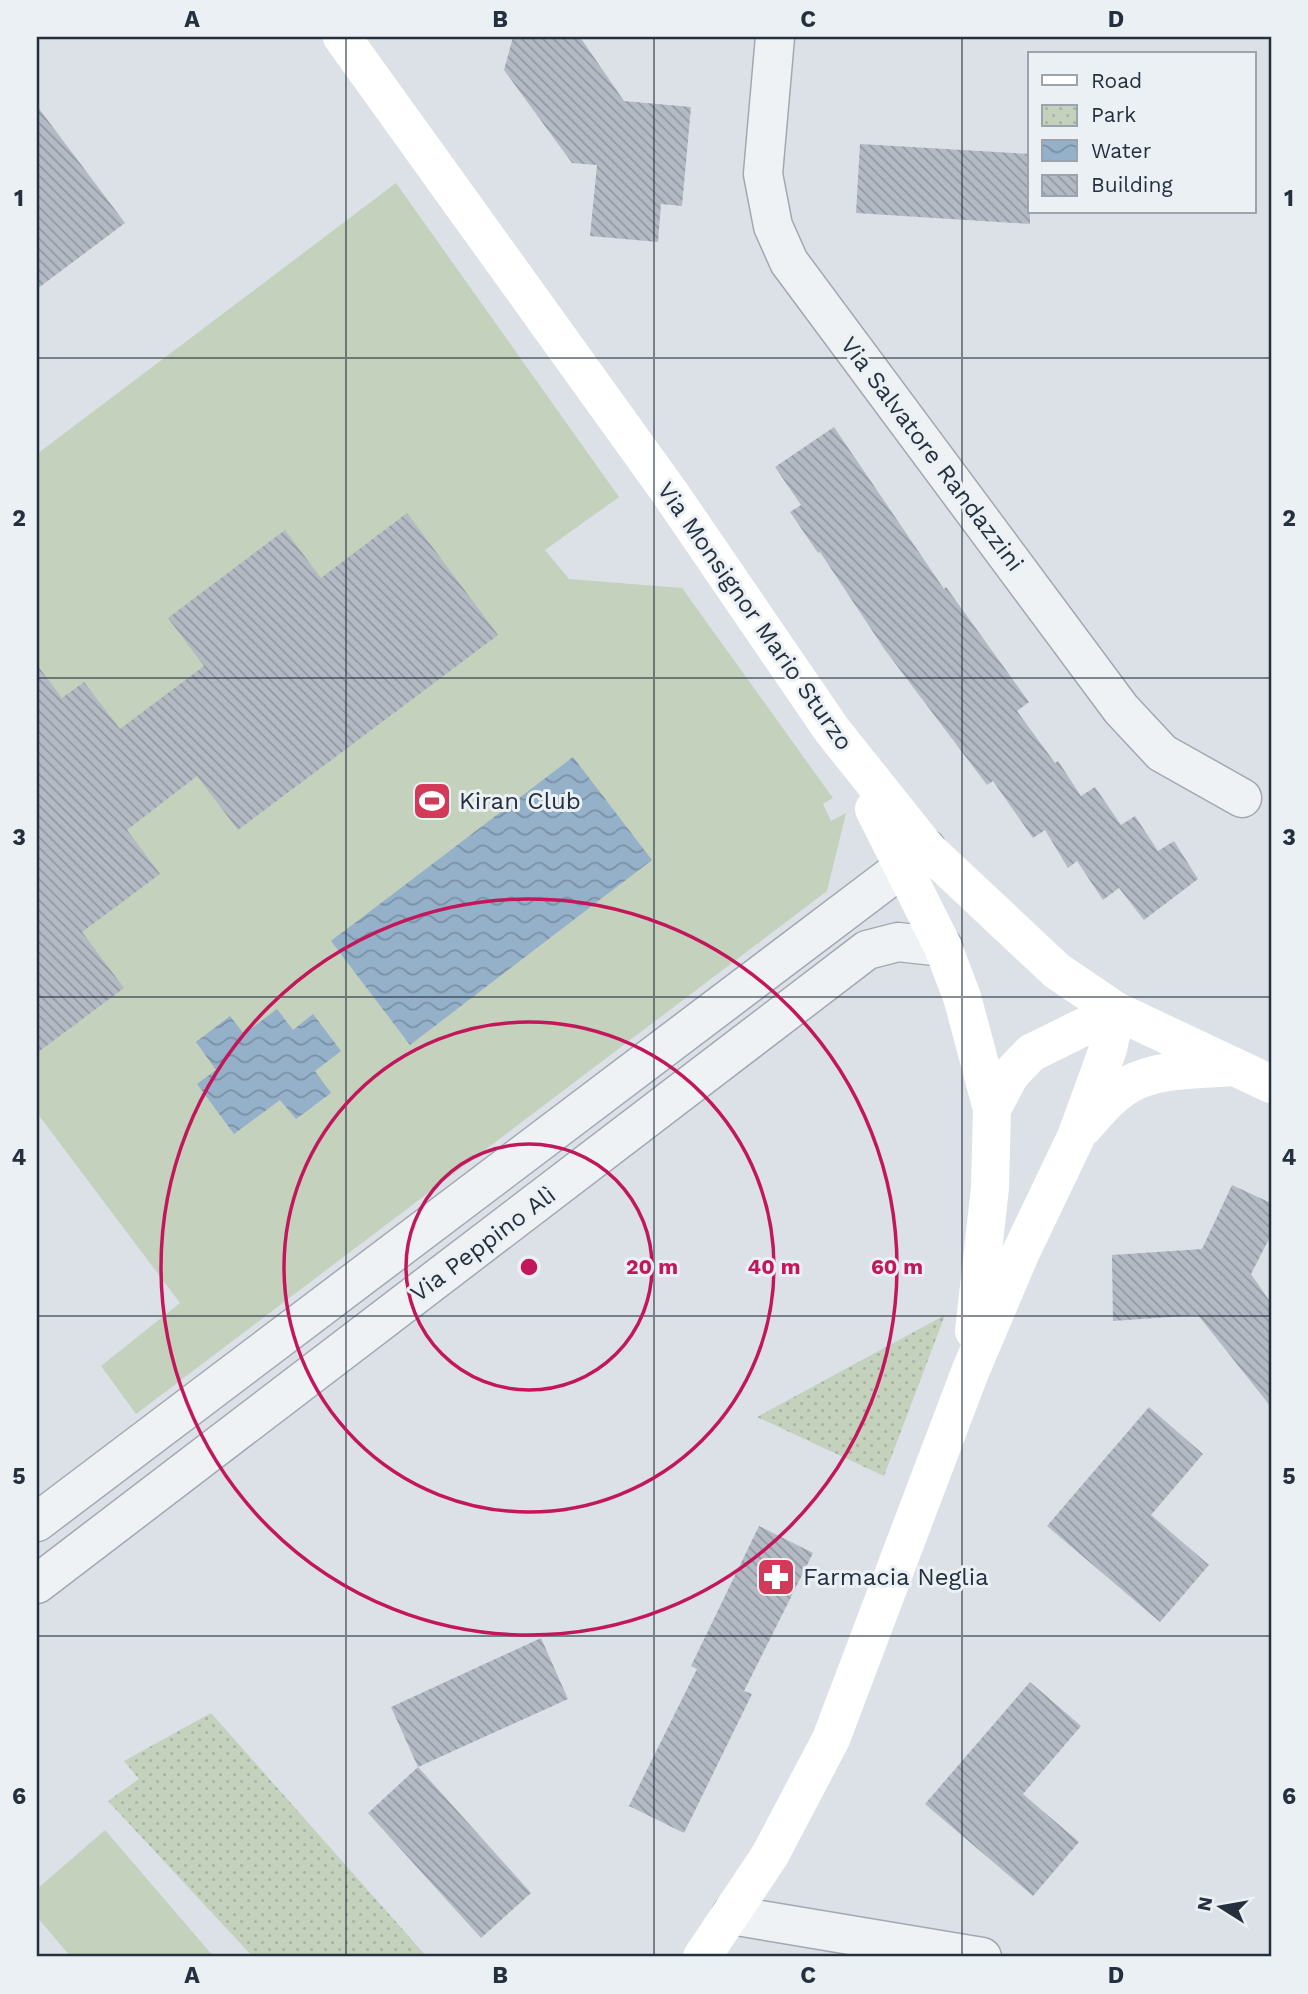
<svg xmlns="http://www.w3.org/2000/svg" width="1308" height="1994" viewBox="0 0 1308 1994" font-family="'Work Sans',sans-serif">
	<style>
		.grass { fill: #c3d1bd }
		.park { fill: url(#park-dots) }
		.water { fill: url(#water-waves) }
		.building { fill: url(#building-back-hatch) }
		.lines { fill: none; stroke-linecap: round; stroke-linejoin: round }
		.street-casing { stroke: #a1a8b1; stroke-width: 41 }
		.street { stroke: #eff2f5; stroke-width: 38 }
		.secondary { stroke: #fff; stroke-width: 38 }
		.grid { fill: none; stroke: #25303e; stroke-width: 2; stroke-opacity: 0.55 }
		.ring { fill: none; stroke: #c2185b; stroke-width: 3.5 }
		.labels { text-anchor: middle; stroke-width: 6; stroke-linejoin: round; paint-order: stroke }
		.street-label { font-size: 24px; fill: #25303e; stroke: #ebf0f5 }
		.poi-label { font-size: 24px; fill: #25303e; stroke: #ebf0f5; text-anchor: start }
		.centre { fill: #c2185b; stroke: #ebf0f5; stroke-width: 3.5 }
		.ring-label { font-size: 21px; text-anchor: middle; font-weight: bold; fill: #c2185b; stroke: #ebf0f5; stroke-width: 6; stroke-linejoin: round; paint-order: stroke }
		.neatline { fill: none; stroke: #25303e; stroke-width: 2.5 }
		.grid-label { font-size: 23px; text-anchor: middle; font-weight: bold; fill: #25303e }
	</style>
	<defs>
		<pattern id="park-dots" width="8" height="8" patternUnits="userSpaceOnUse" patternTransform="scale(1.75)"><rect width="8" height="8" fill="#c3d1bd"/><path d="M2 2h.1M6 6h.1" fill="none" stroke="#a7b4a4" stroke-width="1.8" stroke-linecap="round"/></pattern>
		<pattern id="water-waves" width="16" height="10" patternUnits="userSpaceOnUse" patternTransform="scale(1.75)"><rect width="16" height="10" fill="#95b1c9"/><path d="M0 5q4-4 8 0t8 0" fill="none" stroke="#7990a5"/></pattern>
		<pattern id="building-back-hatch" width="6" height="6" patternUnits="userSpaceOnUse" patternTransform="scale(1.75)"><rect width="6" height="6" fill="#b3bac4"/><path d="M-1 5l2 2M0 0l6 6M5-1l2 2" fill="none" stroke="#9198a1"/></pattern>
	</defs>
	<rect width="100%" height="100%" fill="#dce1e7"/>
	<!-- grass -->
	<path class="grass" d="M 396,183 L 619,497 L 545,550 L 569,579 L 682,588 L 833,798 L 823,804 L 831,821 L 846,813 L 827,891 L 136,1414 L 101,1366 L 180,1303 L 37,1113 L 37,454 Z
		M 105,1830 L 214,1957 L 71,1957 L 37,1917 L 37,1889 Z"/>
	<!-- park -->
	<path class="park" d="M 945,1315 L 884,1476 L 757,1417 Z
		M 211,1713 L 427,1957 L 253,1957 L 108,1801 L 139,1779 L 124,1761 Z"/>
	<!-- water -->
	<path class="water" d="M 573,757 L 652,860 L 410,1045 L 331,941 Z
		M 277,1009 L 293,1030 L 313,1014 L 341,1051 L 315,1071 L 331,1093 L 296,1119 L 280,1100 L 234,1134 L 197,1084 L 216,1070 L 196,1042 L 230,1016 L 244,1034 Z"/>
	<!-- building -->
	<path class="building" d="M 513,37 L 580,37 L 624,101 L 691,107 L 682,206 L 661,204 L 658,242 L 590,236 L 597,165 L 572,163 L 504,70 Z
		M 37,106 L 125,223 L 37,289 Z
		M 860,144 L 1030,154 L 1030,224 L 856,213 Z
		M 834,427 L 944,589 L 946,587 L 1029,702 L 1017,711 L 1055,763 L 1058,761 L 1081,796 L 1095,787 L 1121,825 L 1135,816 L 1158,851 L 1174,841 L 1198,879 L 1144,920 L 1119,888 L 1103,900 L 1077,861 L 1068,868 L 1045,830 L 1033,838 L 993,781 L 987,785 L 885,650 L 820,552 L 818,553 L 790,512 L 801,505 L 775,467 Z
		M 407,513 L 498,635 L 238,830 L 197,776 L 127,830 L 160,874 L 82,932 L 124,988 L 37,1053 L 37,665 L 62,698 L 84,682 L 120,729 L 204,666 L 168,618 L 285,530 L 321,578 Z
		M 1232,1185 L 1271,1203 L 1271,1235 L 1251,1274 L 1271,1303 L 1271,1407 L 1198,1315 L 1113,1321 L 1112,1255 L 1202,1249 Z
		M 1149,1407 L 1203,1454 L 1151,1515 L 1209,1565 L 1160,1622 L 1047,1526 Z
		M 759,1526 L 813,1553 L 744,1691 L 752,1694 L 684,1833 L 629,1806 L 697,1669 L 691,1666 Z
		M 541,1638 L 568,1699 L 418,1767 L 391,1707 Z
		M 1030,1682 L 1081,1726 L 1023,1794 L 1079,1842 L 1033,1896 L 925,1804 Z
		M 418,1767 L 531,1893 L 481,1938 L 368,1813 Z"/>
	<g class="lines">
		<defs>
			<path id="street" d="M 775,37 L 763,174 L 773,226 L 789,262 L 1121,709 L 1162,753 L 1242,798
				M 37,1522 L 927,849
				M 37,1584 L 867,950 L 898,942 L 943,947
				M 731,1915 L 982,1957"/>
		</defs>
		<!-- street casing -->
		<use href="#street" class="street-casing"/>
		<!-- street -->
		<use href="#street" class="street"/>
		<!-- secondary -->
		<path class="secondary" d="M 342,37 L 670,493 L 832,730 L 927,849 L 1057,971 L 1116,1011 L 1271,1084
			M 874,809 L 943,947 L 962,997 L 992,1109
			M 1084,1127 C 1097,1112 1111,1095 1128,1085 C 1158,1068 1199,1070 1232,1067
			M 974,1331 L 990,1188 L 992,1109 L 1010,1075 L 1031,1053 L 1116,1011
			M 702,1957 L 770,1855 L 831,1739 L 970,1372 L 1021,1252 L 1076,1137 L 1108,1049 L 1116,1011"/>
	</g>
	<!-- grid -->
	<path class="grid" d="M 346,37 L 346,1957M 654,37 L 654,1957M 962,37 L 962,1957M 37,358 L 1271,358M 37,678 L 1271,678M 37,997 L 1271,997M 37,1316 L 1271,1316M 37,1636 L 1271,1636"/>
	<!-- distance rings -->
	<g class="ring">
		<circle cx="529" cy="1267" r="123"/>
		<circle cx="529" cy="1267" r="245"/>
		<circle cx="529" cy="1267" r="368"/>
	</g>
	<!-- icons -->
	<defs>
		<symbol id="stadium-square" viewBox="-11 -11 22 22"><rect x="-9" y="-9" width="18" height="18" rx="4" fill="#d33a59" stroke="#ebf0f5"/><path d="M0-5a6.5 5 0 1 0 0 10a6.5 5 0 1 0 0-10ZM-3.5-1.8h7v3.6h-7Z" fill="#fff"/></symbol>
		<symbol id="pharmacy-square" viewBox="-11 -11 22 22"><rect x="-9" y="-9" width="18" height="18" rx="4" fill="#d33a59" stroke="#ebf0f5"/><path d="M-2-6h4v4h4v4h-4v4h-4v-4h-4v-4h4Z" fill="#fff"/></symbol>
	</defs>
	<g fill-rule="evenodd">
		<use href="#stadium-square" x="410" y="779" width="44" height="44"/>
		<use href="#pharmacy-square" x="754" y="1555" width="44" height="44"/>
	</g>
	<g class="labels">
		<!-- street labels -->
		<g class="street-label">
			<text transform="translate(932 454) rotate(53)" y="8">Via Salvatore Randazzini</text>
			<text transform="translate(755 616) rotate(55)" y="8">Via Monsignor Mario Sturzo</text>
			<text transform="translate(483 1244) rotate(-37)" y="8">Via Peppino Alì</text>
		</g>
		<!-- poi labels -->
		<g class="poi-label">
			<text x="459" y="809">Kiran Club</text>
			<text x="803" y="1585">Farmacia Neglia</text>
		</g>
	</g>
	<circle cx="529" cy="1267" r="10" class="centre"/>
	<g class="ring-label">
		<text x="652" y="1274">20 m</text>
		<text x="774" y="1274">40 m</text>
		<text x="897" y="1274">60 m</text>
	</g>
	<!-- border -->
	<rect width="1308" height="1994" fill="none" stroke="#ebf0f5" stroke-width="77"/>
	<!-- legend -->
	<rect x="1028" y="52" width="228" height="161" fill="#ebf0f5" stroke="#9ca3ac" stroke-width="2"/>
	<rect x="1042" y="75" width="35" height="10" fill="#ffffff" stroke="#9ca3ac" stroke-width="2"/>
	<text x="1091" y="88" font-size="21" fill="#25303e">Road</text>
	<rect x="1042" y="105" width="35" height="21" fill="url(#park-dots)" stroke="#9ca3ac" stroke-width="2"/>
	<text x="1091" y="122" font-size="21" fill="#25303e">Park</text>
	<rect x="1042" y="140" width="35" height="21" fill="url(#water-waves)" stroke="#9ca3ac" stroke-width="2"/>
	<text x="1091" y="158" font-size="21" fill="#25303e">Water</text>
	<rect x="1042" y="175" width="35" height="21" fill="url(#building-back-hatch)" stroke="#9ca3ac" stroke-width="2"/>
	<text x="1091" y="192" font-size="21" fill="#25303e">Building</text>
	<!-- north arrow -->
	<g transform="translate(1221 1907) rotate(281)" stroke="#ebf0f5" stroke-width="5" paint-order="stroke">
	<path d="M0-5L12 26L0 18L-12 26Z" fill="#25303e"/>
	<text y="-10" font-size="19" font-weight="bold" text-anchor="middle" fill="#25303e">N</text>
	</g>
	<rect x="38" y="38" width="1232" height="1917" class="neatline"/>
	<g class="grid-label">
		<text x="192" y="27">A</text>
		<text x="500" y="27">B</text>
		<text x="808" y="27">C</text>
		<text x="1116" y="27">D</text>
		<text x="19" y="206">1</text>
		<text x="1289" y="206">1</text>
		<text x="19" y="526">2</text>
		<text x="1289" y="526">2</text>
		<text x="19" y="845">3</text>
		<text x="1289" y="845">3</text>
		<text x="19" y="1165">4</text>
		<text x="1289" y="1165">4</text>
		<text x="19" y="1484">5</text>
		<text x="1289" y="1484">5</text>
		<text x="19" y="1804">6</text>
		<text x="1289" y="1804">6</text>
		<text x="192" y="1983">A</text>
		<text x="500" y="1983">B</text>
		<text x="808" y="1983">C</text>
		<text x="1116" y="1983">D</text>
	</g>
</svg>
